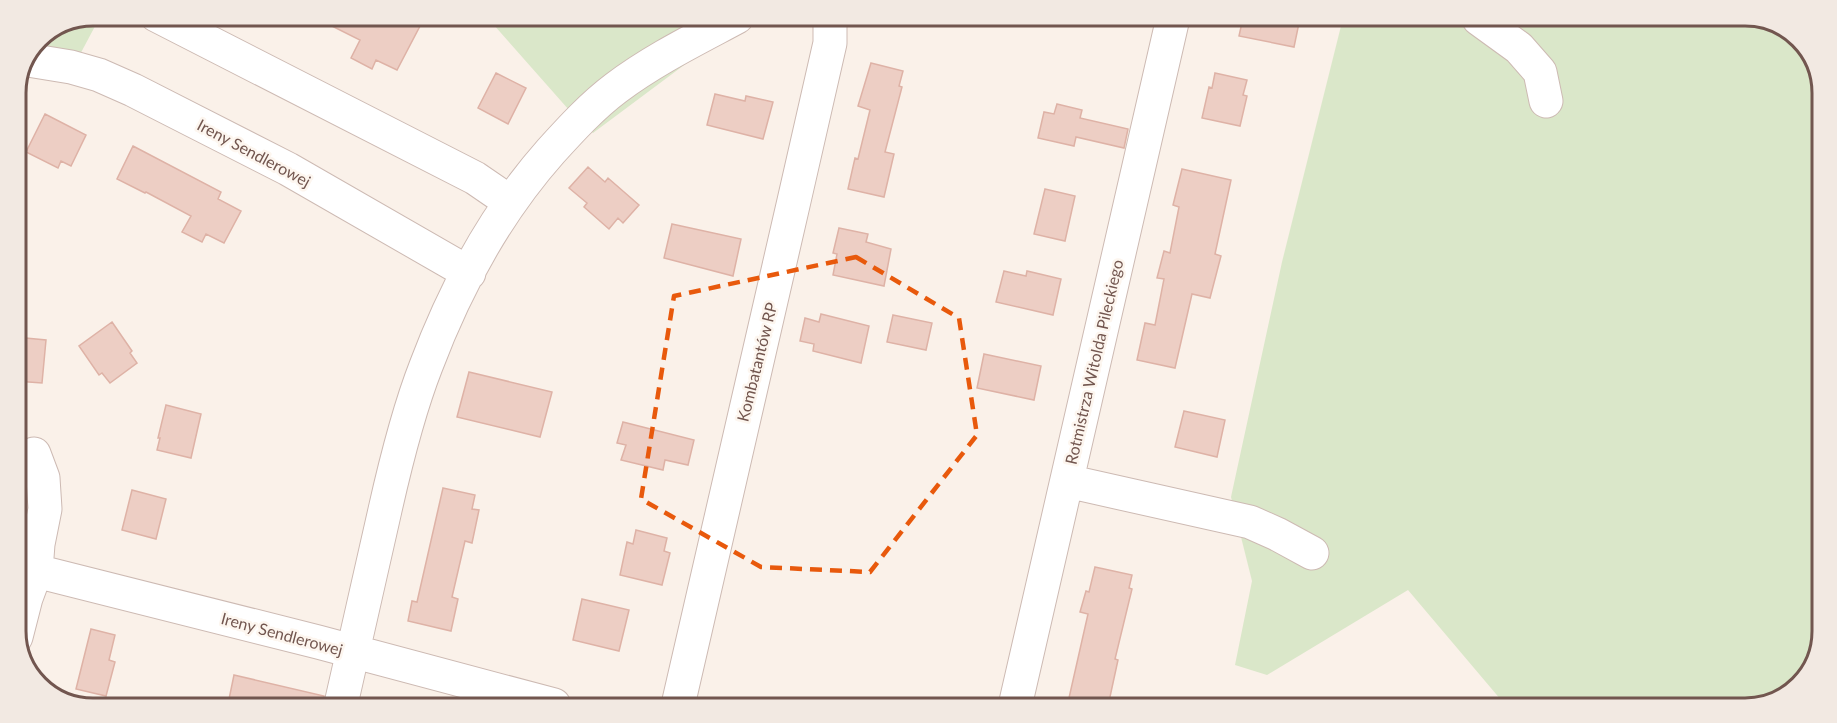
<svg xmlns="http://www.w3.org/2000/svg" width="1837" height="723" viewBox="0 0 1837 723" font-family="Lato,sans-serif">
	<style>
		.green { fill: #dae7c9 }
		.building { fill: #edcec4; stroke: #deb2a6; stroke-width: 1.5 }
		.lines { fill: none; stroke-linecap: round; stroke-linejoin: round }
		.minor-casing { stroke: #cdbab3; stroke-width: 35 }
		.minor { stroke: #fff; stroke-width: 33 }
		.marked { fill: none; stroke: #e8590c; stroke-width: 4.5; stroke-dasharray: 12 8; stroke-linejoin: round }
		.labels { text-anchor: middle; stroke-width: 5; stroke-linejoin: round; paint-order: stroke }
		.street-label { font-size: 16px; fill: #72564f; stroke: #fdf6ef }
		.rim { fill: none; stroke: #72564f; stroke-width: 3 }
	</style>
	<rect width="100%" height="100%" fill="#faf1e9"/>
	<!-- green -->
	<path class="green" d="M 93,15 L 101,15 L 68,77 L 21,76 L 38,38 Z
		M 486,16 L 700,17 L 715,42 L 593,133 L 569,110 Z
		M 1343,18 L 1770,19 L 1806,46 L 1822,87 L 1818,656 L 1791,692 L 1745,708 L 1507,707 L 1408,590 L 1267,675 L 1235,665 L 1252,581 L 1231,497 L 1282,262 Z"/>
	<!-- building -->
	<path class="building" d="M 312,16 L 400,16 L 420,26 L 397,70 L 376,60 L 372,69 L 351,58 L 360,40 Z
		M 1243,18 L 1297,18 L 1296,23 L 1299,23 L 1294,47 L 1239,36 Z
		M 871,63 L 903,71 L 899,86 L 902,87 L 885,152 L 894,154 L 884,197 L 848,189 L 855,158 L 858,159 L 870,110 L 858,106 Z
		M 496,73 L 526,88 L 508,124 L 478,108 Z
		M 1215,73 L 1247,80 L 1243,95 L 1247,96 L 1240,126 L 1202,118 L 1209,87 L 1212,88 Z
		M 715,94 L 745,101 L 746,96 L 773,102 L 763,139 L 707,125 Z
		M 1057,104 L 1082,110 L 1080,118 L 1128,129 L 1124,148 L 1076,137 L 1074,146 L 1038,138 L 1044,112 L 1054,114 Z
		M 45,114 L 86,135 L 71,166 L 61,161 L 58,168 L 26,152 Z
		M 133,146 L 221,192 L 218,199 L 241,211 L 224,243 L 206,234 L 202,242 L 182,232 L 191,216 L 146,192 L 145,193 L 117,179 Z
		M 588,167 L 605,182 L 608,178 L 639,205 L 623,223 L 618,218 L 609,229 L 584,207 L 587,203 L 569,188 Z
		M 1182,169 L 1231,180 L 1215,254 L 1221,256 L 1210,298 L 1192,294 L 1175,368 L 1137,360 L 1145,323 L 1155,325 L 1164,279 L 1157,278 L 1164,251 L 1170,253 L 1179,207 L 1173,205 Z
		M 1045,189 L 1075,196 L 1065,241 L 1034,234 Z
		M 672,224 L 741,239 L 733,276 L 664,258 Z
		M 839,228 L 868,234 L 866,242 L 891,249 L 884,286 L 833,275 L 837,254 L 833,253 Z
		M 1004,271 L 1026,276 L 1027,271 L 1061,279 L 1053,315 L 996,302 Z
		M 821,314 L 869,326 L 861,363 L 813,351 L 814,344 L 800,341 L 805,318 L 819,322 Z
		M 893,315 L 932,323 L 926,350 L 887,342 Z
		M 112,322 L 132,351 L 130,353 L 137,363 L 110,383 L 102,373 L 99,375 L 79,346 Z
		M 15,337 L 46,340 L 42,383 L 15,381 Z
		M 984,354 L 1041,366 L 1034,400 L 977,388 Z
		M 469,372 L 552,392 L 540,437 L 457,417 Z
		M 166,405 L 201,414 L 191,458 L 157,450 L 160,438 L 158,438 Z
		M 1184,411 L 1225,420 L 1217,457 L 1175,447 Z
		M 623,422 L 694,440 L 688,465 L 665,460 L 663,470 L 621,460 L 626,445 L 617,443 Z
		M 443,488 L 475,495 L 472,509 L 479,510 L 472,543 L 465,541 L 452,597 L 458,599 L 451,631 L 408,621 L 412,601 L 417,602 Z
		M 132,490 L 166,499 L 156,539 L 122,530 Z
		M 636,530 L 667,538 L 664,551 L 670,553 L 662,585 L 620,575 L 627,542 L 633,544 Z
		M 1095,567 L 1132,575 L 1129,588 L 1132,589 L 1115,659 L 1118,660 L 1108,706 L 1069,698 L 1088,614 L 1080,612 L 1086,591 L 1089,592 Z
		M 582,599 L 629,610 L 619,651 L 573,640 Z
		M 91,629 L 115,635 L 109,660 L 115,662 L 106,696 L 76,689 Z
		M 234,675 L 324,696 L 323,704 L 228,704 Z"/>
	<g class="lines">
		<defs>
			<path id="minor" d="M 156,15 L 475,178 L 510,202
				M 1479,19 L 1519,48 L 1540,72 L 1546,101
				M 28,60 L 71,67 L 99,75 L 133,90 L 288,169 L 469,273
				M 34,454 L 43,478 L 45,509 L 38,544 L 36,571
				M 1067,481 L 1250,522 L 1277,534 L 1312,553
				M 16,637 L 26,598 L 36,571 L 318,642 L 554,705
				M 341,704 C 356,640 370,574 385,510 C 396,461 408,412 426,366 C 455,289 496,213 551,151 C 571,129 592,106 616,88 C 653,60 696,39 737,17
				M 678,705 C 728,485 780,264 830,43 L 830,17
				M 1015,706 L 1173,18"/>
		</defs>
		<!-- minor casing -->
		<use href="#minor" class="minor-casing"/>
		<!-- minor -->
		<use href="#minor" class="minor"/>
	</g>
	<!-- marked area -->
	<path class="marked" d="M 856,257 L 959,318 L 977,435 L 870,572 L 761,567 L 641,499 L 674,296 Z"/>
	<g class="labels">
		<!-- street labels -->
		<g class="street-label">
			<text transform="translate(254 153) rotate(28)" y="6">Ireny Sendlerowej</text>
			<text transform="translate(757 362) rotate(-76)" y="6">Kombatantów RP</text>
			<text transform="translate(1094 362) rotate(-77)" y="6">Rotmistrza Witolda Pileckiego</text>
			<text transform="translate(282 634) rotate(15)" y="6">Ireny Sendlerowej</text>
		</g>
	</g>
	<!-- crop -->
	<path d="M0 0H1837V723H0ZM93 26H1745A67 67 0 0 1 1812 93V631A67 67 0 0 1 1745 698H93A67 67 0 0 1 26 631V93A67 67 0 0 1 93 26Z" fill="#f2e9e2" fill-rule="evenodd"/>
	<path class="rim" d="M93 26H1745A67 67 0 0 1 1812 93V631A67 67 0 0 1 1745 698H93A67 67 0 0 1 26 631V93A67 67 0 0 1 93 26Z"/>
</svg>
